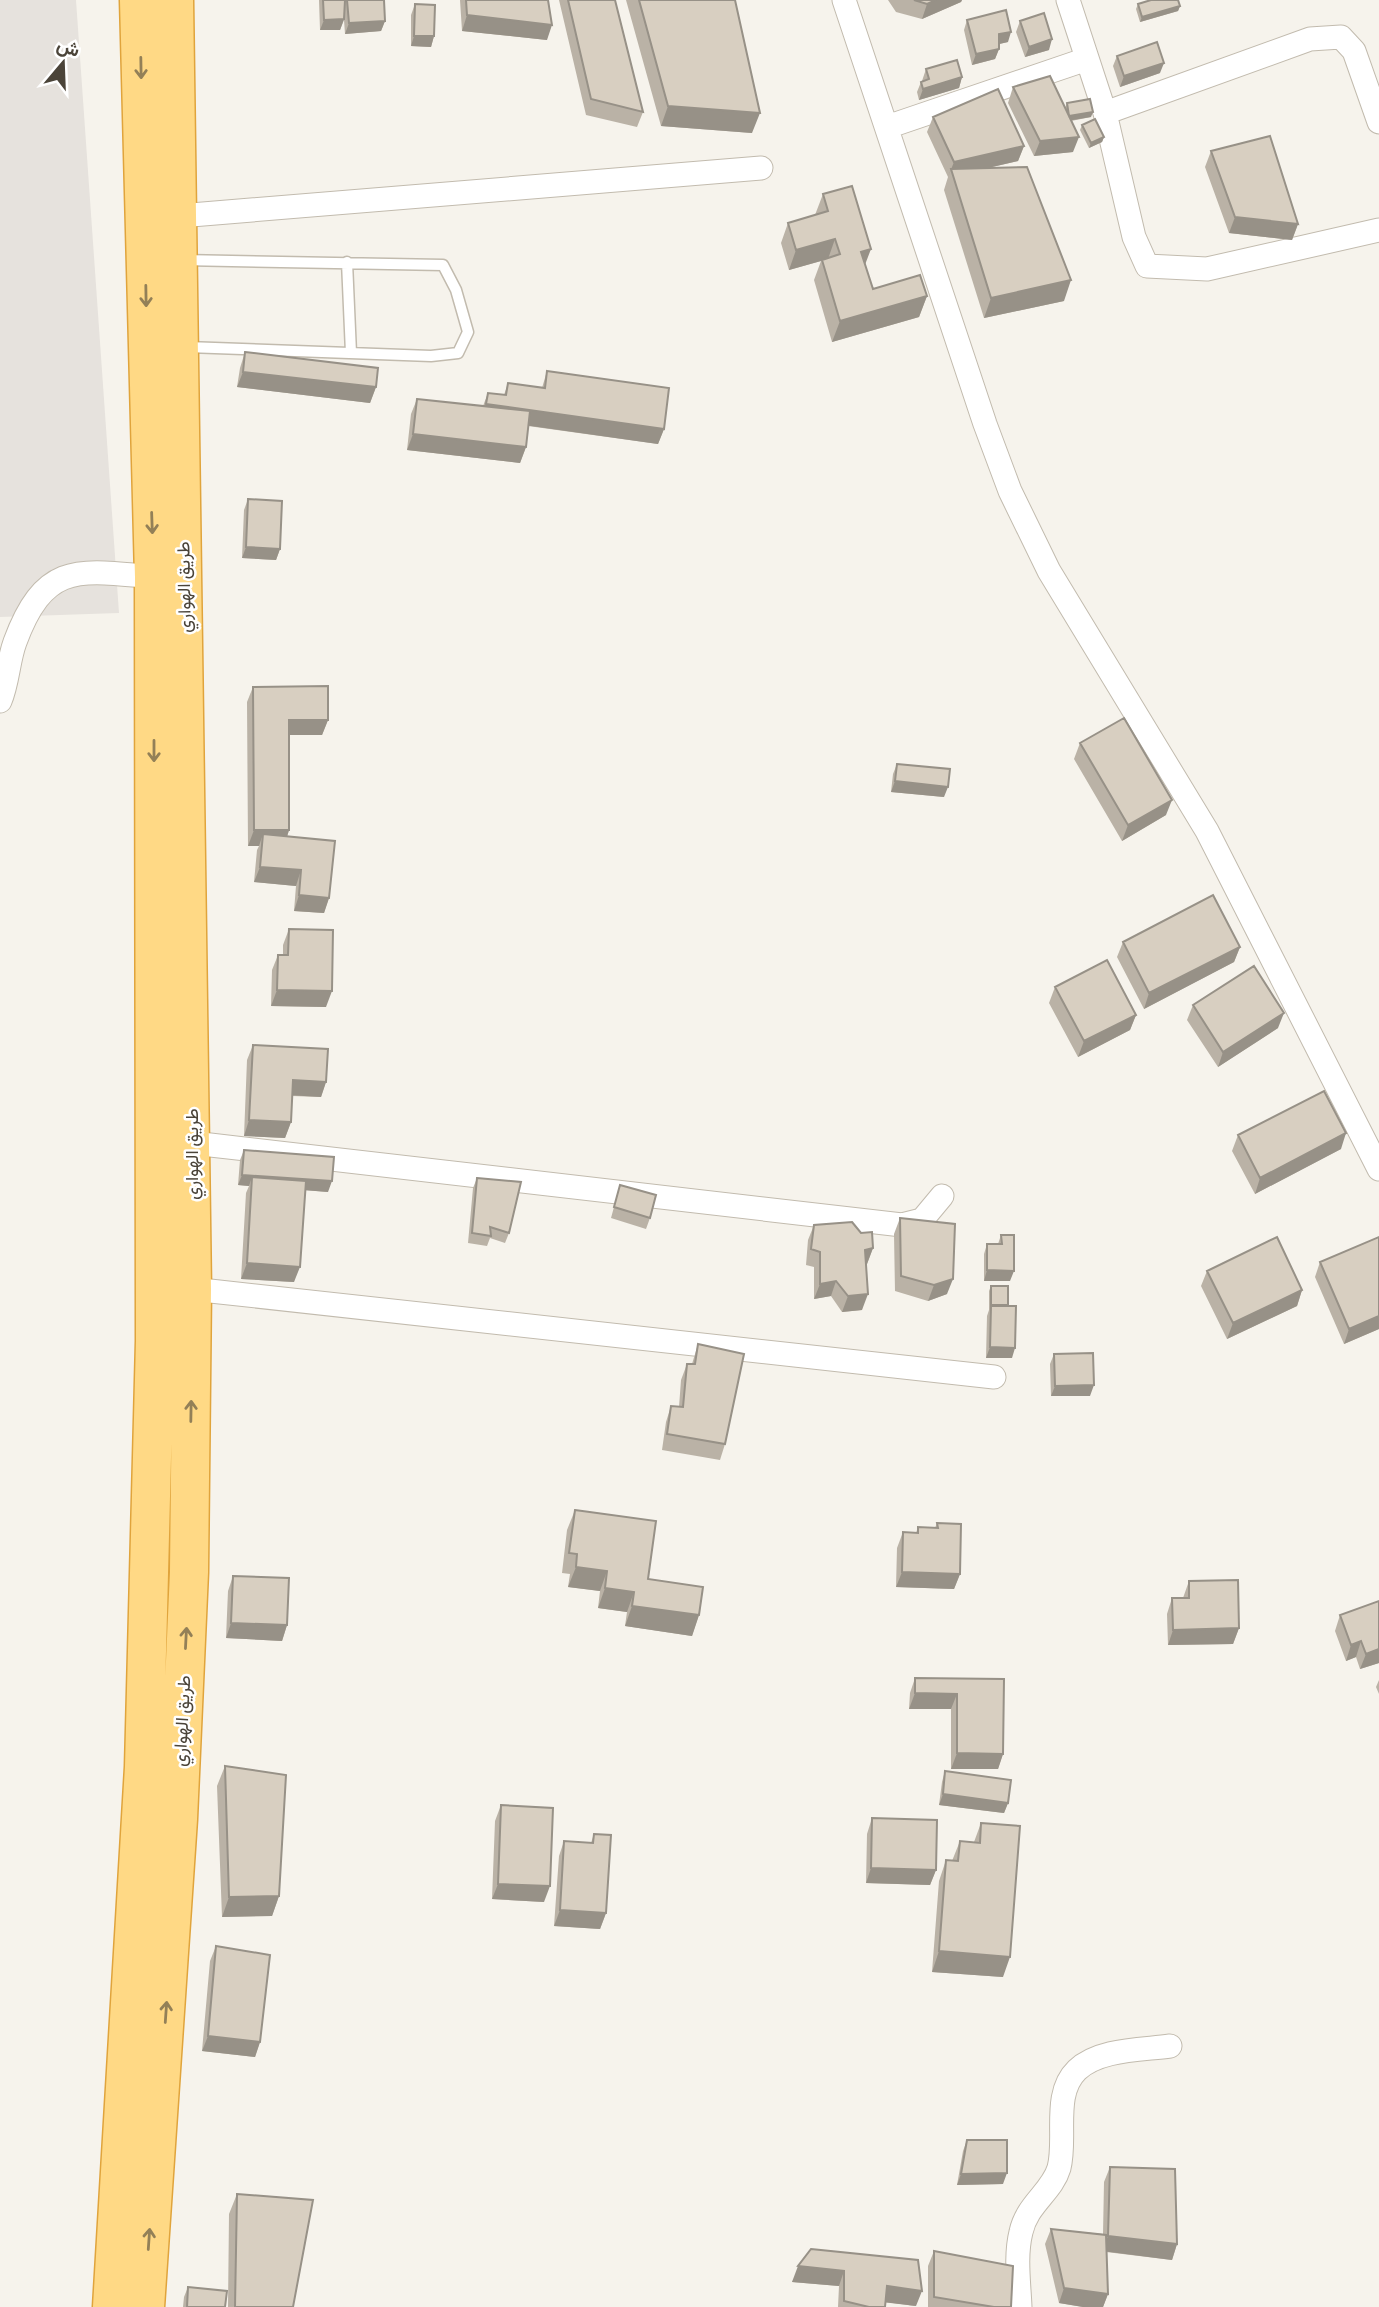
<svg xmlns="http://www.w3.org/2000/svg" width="1379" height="2307" viewBox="0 0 1379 2307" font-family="'Titillium Web',Vazirmatn,sans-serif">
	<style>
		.industrial { fill: #e6e2dd }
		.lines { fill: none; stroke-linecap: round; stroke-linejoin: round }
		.service-casing { stroke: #c2bbae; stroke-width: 13 }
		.minor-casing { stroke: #c2bbae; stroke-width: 25 }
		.trunk-casing { stroke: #e0a43c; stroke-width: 41 }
		.service { stroke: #fff; stroke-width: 10 }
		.minor { stroke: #fff; stroke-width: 23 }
		.trunk { stroke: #ffd985; stroke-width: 38 }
		.wall { fill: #bab2a6 }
		.shaded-wall { fill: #979187 }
		.building { fill: #d8cfc1; stroke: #979187; stroke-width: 2 }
		.oneway { stroke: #938057 }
		.labels { text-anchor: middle; stroke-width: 5; stroke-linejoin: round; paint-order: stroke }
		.street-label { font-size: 18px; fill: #4b4439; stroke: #fff }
	</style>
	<rect width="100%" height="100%" fill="#f6f3ec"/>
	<!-- industrial -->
	<path class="industrial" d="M 0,0 L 76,0 L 119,613 L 0,617 Z"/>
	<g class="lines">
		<defs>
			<path id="service" d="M 182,260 L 443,265 L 456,290 L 468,332 L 458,353 L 431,356 L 187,347
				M 347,262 L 351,353"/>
			<path id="minor" d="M 844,0 L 985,424 L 1010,491 L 1049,571 L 1207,831 L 1379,1169
				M 1068,0 L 1105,113 L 1134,237 L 1147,266 L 1207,269 L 1379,230
				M 1105,113 L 1310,39 L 1341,37 L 1354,51 L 1379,122
				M 887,127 L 1087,59
				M 179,216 L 761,168
				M 0,701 C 8,682 8,661 15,642 C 45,561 79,570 154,577
				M 193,1143 L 902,1225 L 922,1220 L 942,1196
				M 192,1289 L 994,1377
				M 1020,2307 C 1019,2283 1015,2256 1021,2232 C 1027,2204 1052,2192 1059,2168 C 1067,2138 1052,2094 1077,2070 C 1099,2049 1141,2050 1170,2046"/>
			<path id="trunk" d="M 112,2307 L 144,1767 L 155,1341 L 154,577 L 139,0
				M 145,2307 L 178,1819 L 189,1572 L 192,1289 L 174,0"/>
		</defs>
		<!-- service casing -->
		<use href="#service" class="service-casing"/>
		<!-- minor casing -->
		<use href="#minor" class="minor-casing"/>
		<!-- trunk casing -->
		<use href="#trunk" class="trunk-casing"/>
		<!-- service -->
		<use href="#service" class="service"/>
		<!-- minor -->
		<use href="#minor" class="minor"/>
		<!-- trunk -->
		<use href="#trunk" class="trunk"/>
	</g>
	<!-- wall -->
	<path class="wall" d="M 319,0 L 384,0 L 385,21 L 381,31 L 345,34 L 344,20 L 340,30 L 320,30 Z
		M 460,0 L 548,0 L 547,40 L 462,31 Z
		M 559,0 L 615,0 L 643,112 L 637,127 L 586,115 Z
		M 626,0 L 735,0 L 752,133 L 661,126 Z
		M 888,0 L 962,0 L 961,2 L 922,19 L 896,12 Z
		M 415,4 L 434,36 L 431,47 L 411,46 L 411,15 Z
		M 1138,4 L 1180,6 L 1178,11 L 1140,22 L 1136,9 Z
		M 967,20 L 1008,42 L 999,44 L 999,49 L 995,59 L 972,65 L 964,30 Z
		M 1020,21 L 1049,50 L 1025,57 L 1016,32 Z
		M 1117,56 L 1160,73 L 1120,87 L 1113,66 Z
		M 926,69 L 962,77 L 959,88 L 919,100 L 917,92 L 921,82 L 922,81 Z
		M 1013,87 L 1065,108 L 1067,103 L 1091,117 L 1071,121 L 1073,152 L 1034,156 L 1008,103 Z
		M 933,117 L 1024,146 L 1018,161 L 988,168 L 1064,301 L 984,318 L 944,190 L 948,177 L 927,132 Z
		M 1082,125 L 1104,137 L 1102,142 L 1089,148 L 1080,130 Z
		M 1211,151 L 1298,224 L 1292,240 L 1229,233 L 1205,167 Z
		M 823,194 L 865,264 L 873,289 L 927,296 L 919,317 L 832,342 L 814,280 L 821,261 L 789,270 L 781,243 L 788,223 L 815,215 Z
		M 245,352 L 376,387 L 370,403 L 237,387 L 240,368 Z
		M 547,371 L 664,429 L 658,444 L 528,426 L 526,447 L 520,463 L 407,450 L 411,414 L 417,399 L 483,406 L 488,393 L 504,395 L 508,383 L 542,388 Z
		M 248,499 L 280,549 L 276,560 L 242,558 L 244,510 Z
		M 253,687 L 328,720 L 322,735 L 289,735 L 289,830 L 287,837 L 329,898 L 324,913 L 294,911 L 296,886 L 254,882 L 257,850 L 259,846 L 248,846 L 247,702 Z
		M 1080,743 L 1166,815 L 1122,841 L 1074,759 Z
		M 897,764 L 944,797 L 891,792 L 893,774 Z
		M 289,929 L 326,1007 L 271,1006 L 272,970 L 278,955 L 283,955 L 283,945 Z
		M 1123,942 L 1240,947 L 1234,962 L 1144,1009 L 1117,957 Z
		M 1055,987 L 1136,1015 L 1130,1030 L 1078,1057 L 1049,1003 Z
		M 1193,1005 L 1278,1028 L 1218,1067 L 1187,1020 Z
		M 253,1045 L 326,1082 L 321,1097 L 292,1096 L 291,1122 L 285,1138 L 244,1136 L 247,1060 Z
		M 1238,1135 L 1341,1149 L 1255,1194 L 1232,1151 Z
		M 244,1150 L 328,1192 L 305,1190 L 294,1282 L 241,1279 L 246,1193 L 249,1186 L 238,1185 L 240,1160 Z
		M 477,1178 L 509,1233 L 505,1243 L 490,1238 L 487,1246 L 468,1243 L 473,1188 Z
		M 620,1185 L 650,1218 L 646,1229 L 611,1218 Z
		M 900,1218 L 947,1294 L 928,1301 L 895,1291 L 894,1234 Z
		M 814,1225 L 873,1248 L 867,1264 L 866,1264 L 862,1310 L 842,1312 L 831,1296 L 814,1299 L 814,1267 L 806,1265 L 808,1240 Z
		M 1001,1235 L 1010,1281 L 984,1281 L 984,1254 L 987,1244 L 998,1244 Z
		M 1379,1237 L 1379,1329 L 1344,1344 L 1315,1277 L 1320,1262 Z
		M 1207,1271 L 1302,1290 L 1297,1306 L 1227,1339 L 1201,1286 Z
		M 991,1286 L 1008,1306 L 1012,1358 L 986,1358 L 987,1316 L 989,1310 L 989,1291 Z
		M 698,1344 L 725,1444 L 720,1460 L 662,1450 L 666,1422 L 671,1406 L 679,1407 L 681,1380 L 687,1364 L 692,1364 Z
		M 1054,1354 L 1090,1396 L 1051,1396 L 1050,1364 Z
		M 575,1510 L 648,1579 L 699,1615 L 692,1636 L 625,1626 L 627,1612 L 598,1608 L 600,1591 L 568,1587 L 570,1574 L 562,1573 L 567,1530 Z
		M 937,1523 L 960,1574 L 954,1589 L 896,1587 L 897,1548 L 903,1532 L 916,1533 L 918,1527 L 935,1528 Z
		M 233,1576 L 287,1625 L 282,1641 L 226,1638 L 228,1591 Z
		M 1189,1581 L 1239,1628 L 1233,1644 L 1168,1645 L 1167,1614 L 1172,1598 L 1183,1598 Z
		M 1340,1615 L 1379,1663 L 1360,1669 L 1356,1657 L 1346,1661 L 1335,1631 Z
		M 915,1678 L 1004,1679 L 1003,1754 L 998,1769 L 951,1769 L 951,1709 L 909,1709 L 910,1693 Z
		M 1379,1680 L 1379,1694 L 1376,1687 Z
		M 225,1766 L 279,1896 L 272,1916 L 222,1917 L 217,1786 Z
		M 945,1771 L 1008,1803 L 1004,1813 L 939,1805 L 942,1782 Z
		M 501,1805 L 544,1902 L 492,1899 L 495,1821 Z
		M 872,1818 L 936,1870 L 930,1885 L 866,1883 L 867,1834 Z
		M 981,1823 L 1003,1977 L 932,1972 L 939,1881 L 946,1860 L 952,1861 L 960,1841 L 974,1842 Z
		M 594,1834 L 606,1913 L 600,1929 L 554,1926 L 559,1856 L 564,1841 L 591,1843 Z
		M 216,1946 L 260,2042 L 255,2057 L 202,2051 L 210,1961 Z
		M 967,2140 L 1003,2184 L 957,2185 L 963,2151 Z
		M 1110,2167 L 1177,2244 L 1172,2260 L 1106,2252 L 1108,2294 L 1103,2307 L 1083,2307 L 1059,2303 L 1045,2244 L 1051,2229 L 1103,2234 L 1104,2182 Z
		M 237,2194 L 293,2307 L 228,2307 L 229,2214 Z
		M 811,2249 L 916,2306 L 885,2302 L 885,2307 L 838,2307 L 839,2286 L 792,2282 Z
		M 934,2251 L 1011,2307 L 928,2307 L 928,2266 Z
		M 188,2287 L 225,2307 L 183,2307 L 184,2297 Z"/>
	<!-- shaded-wall -->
	<path class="shaded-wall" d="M 936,0 L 962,0 L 961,2 L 922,19 L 927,4 Z
		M 1180,6 L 1178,11 L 1140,22 L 1142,17 Z
		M 467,15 L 552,25 L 547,40 L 462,31 Z
		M 344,19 L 340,30 L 320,30 L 324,20 Z
		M 385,21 L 381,31 L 345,34 L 349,23 Z
		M 1011,32 L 1008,42 L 995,45 L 999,34 Z
		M 414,36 L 434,36 L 431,47 L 411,46 Z
		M 1052,39 L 1049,50 L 1025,57 L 1029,47 Z
		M 999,49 L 995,59 L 972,65 L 976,54 Z
		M 1164,63 L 1160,73 L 1120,87 L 1124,76 Z
		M 962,77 L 959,88 L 919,100 L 923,89 Z
		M 668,106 L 760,113 L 752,133 L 661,126 Z
		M 1093,112 L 1091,117 L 1067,121 L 1069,116 Z
		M 1079,137 L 1073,152 L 1034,156 L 1040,141 Z
		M 1104,137 L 1102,142 L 1089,148 L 1091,143 Z
		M 1024,146 L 1018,161 L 953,176 L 951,169 L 948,177 L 954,162 Z
		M 1235,217 L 1298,224 L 1292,240 L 1229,233 Z
		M 835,239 L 828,259 L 789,270 L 796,250 Z
		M 871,249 L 863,270 L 861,252 Z
		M 1071,280 L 1064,301 L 984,318 L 991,298 Z
		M 927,296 L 919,317 L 832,342 L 840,321 Z
		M 243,372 L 376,387 L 370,403 L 237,387 Z
		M 486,404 L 664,429 L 658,444 L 481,419 Z
		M 413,434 L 526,447 L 520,463 L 407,450 Z
		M 246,547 L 280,549 L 276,560 L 242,558 Z
		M 289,720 L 328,720 L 322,735 L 283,735 Z
		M 895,781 L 948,787 L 944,797 L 891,792 Z
		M 1172,800 L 1166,815 L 1122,841 L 1128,825 Z
		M 254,830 L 289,830 L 284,846 L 263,834 L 259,846 L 248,846 Z
		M 260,867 L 301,870 L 296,886 L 254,882 Z
		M 299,895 L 329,898 L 324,913 L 294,911 Z
		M 1240,947 L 1234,962 L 1144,1009 L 1149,993 Z
		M 277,990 L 332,991 L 326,1007 L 271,1006 Z
		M 1284,1013 L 1278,1028 L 1218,1067 L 1223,1052 Z
		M 1136,1015 L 1130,1030 L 1078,1057 L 1084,1041 Z
		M 293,1080 L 326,1082 L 321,1097 L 287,1095 Z
		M 249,1120 L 291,1122 L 285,1138 L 244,1136 Z
		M 1346,1133 L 1341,1149 L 1255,1194 L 1260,1178 Z
		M 242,1175 L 332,1181 L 328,1192 L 251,1186 L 252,1177 L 249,1186 L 238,1185 Z
		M 873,1248 L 867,1264 L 859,1266 L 865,1250 Z
		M 247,1263 L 300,1267 L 294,1282 L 241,1279 Z
		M 987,1270 L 1014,1271 L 1010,1281 L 984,1281 Z
		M 953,1279 L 947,1294 L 928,1301 L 934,1285 Z
		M 836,1281 L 831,1296 L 814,1299 L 820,1284 Z
		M 1302,1290 L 1297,1306 L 1227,1339 L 1233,1323 Z
		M 868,1294 L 862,1310 L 842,1312 L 848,1296 Z
		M 1379,1316 L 1379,1329 L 1344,1344 L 1349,1329 Z
		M 990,1347 L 1015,1348 L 1012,1358 L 986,1358 Z
		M 1094,1385 L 1090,1396 L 1051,1396 L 1055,1386 Z
		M 576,1567 L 607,1571 L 600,1591 L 568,1587 Z
		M 902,1572 L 960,1574 L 954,1589 L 896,1587 Z
		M 605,1588 L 634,1592 L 627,1612 L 598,1608 Z
		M 632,1606 L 699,1615 L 692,1636 L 625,1626 Z
		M 231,1623 L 287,1625 L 282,1641 L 226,1638 Z
		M 1239,1628 L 1233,1644 L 1168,1645 L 1173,1630 Z
		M 1361,1641 L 1356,1657 L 1346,1661 L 1351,1645 Z
		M 1379,1649 L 1379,1663 L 1360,1669 L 1366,1654 Z
		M 915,1693 L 957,1694 L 951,1709 L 909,1709 Z
		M 957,1753 L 1003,1754 L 998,1769 L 951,1769 Z
		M 943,1794 L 1008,1803 L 1004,1813 L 939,1805 Z
		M 871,1868 L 936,1870 L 930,1885 L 866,1883 Z
		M 498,1884 L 550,1886 L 544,1902 L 492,1899 Z
		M 279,1896 L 272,1916 L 222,1917 L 229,1897 Z
		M 560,1910 L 606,1913 L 600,1929 L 554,1926 Z
		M 939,1951 L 1010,1957 L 1003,1977 L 932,1972 Z
		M 208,2036 L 260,2042 L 255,2057 L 202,2051 Z
		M 1007,2173 L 1003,2184 L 957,2185 L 961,2174 Z
		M 1108,2236 L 1177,2244 L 1172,2260 L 1102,2251 Z
		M 798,2266 L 844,2271 L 839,2286 L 792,2282 Z
		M 887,2286 L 922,2291 L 916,2306 L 882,2302 Z
		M 1064,2288 L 1108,2294 L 1103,2307 L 1083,2307 L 1059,2303 Z"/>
	<!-- building -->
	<path class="building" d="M 323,0 L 345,0 L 344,19 L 324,20 Z
		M 347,0 L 384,0 L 385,21 L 349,23 Z
		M 466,0 L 548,0 L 552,25 L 467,15 Z
		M 568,0 L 615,0 L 643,112 L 591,99 Z
		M 639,0 L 735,0 L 760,113 L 668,106 Z
		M 914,0 L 936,0 L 927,4 Z
		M 1151,0 L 1178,0 L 1180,6 L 1142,17 L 1138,4 Z
		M 415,4 L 435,5 L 434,36 L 414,36 Z
		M 1006,10 L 1011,32 L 999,34 L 999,49 L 976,54 L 967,20 Z
		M 1044,13 L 1052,39 L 1029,47 L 1020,21 Z
		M 1157,42 L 1164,63 L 1124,76 L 1117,56 Z
		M 957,60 L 962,77 L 923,89 L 921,82 L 929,79 L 926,69 Z
		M 1050,76 L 1079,137 L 1040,141 L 1013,87 Z
		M 998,89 L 1024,146 L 954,162 L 933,117 Z
		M 1090,99 L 1093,112 L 1069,116 L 1067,103 Z
		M 1095,119 L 1104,137 L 1091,143 L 1082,125 Z
		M 1270,136 L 1298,224 L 1235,217 L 1211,151 Z
		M 1027,167 L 1071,280 L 991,298 L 951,169 Z
		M 852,186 L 871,249 L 861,252 L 873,289 L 920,275 L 927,296 L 840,321 L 822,260 L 840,254 L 835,239 L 796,250 L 788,223 L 828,211 L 823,194 Z
		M 245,352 L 378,368 L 376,387 L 243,372 Z
		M 547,371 L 669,388 L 664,429 L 486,404 L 488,393 L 506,395 L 508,383 L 545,388 Z
		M 417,399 L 530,411 L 526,447 L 413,434 Z
		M 248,499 L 282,501 L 280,549 L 246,547 Z
		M 328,686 L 328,720 L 289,720 L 289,830 L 254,830 L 253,687 Z
		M 1124,718 L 1172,800 L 1128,825 L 1080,743 Z
		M 897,764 L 950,769 L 948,787 L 895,781 Z
		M 263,834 L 335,841 L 329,898 L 299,895 L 301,870 L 260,867 Z
		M 1213,895 L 1240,947 L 1149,993 L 1123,942 Z
		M 289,929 L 333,930 L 332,991 L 277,990 L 278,955 L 288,955 Z
		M 1107,960 L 1136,1015 L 1084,1041 L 1055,987 Z
		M 1254,966 L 1284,1013 L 1223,1052 L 1193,1005 Z
		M 253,1045 L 328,1049 L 326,1082 L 293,1080 L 291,1122 L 249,1120 Z
		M 1324,1091 L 1346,1133 L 1260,1178 L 1238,1135 Z
		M 244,1150 L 334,1157 L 332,1181 L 242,1175 Z
		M 252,1177 L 306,1181 L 300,1267 L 247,1263 Z
		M 477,1178 L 521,1182 L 509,1233 L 490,1227 L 491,1236 L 472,1233 Z
		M 620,1185 L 656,1195 L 650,1218 L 614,1207 Z
		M 900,1218 L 955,1224 L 953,1279 L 934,1285 L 901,1276 Z
		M 852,1222 L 861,1233 L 872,1232 L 873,1248 L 865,1250 L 868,1294 L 848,1296 L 836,1281 L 820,1284 L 820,1252 L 811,1249 L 814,1225 Z
		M 1001,1235 L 1014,1235 L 1014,1271 L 987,1270 L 987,1244 L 1002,1244 Z
		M 1277,1237 L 1302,1290 L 1233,1323 L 1207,1271 Z
		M 1379,1237 L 1379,1316 L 1349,1329 L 1320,1262 Z
		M 991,1286 L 1008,1286 L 1008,1305 L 991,1305 Z
		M 991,1306 L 1016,1306 L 1015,1348 L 990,1347 Z
		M 698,1344 L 744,1354 L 725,1444 L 667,1434 L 671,1406 L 683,1407 L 687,1364 L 695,1364 Z
		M 1093,1353 L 1094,1385 L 1055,1386 L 1054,1354 Z
		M 575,1510 L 656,1521 L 648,1579 L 703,1587 L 699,1615 L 632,1606 L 634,1592 L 605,1588 L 607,1571 L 576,1567 L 577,1554 L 569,1553 Z
		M 937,1523 L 961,1524 L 960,1574 L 902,1572 L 903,1532 L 918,1533 L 918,1527 L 938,1528 Z
		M 233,1576 L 289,1578 L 287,1625 L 231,1623 Z
		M 1238,1580 L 1239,1628 L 1173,1630 L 1172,1598 L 1189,1598 L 1189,1581 Z
		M 1379,1601 L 1379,1649 L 1366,1654 L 1361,1641 L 1351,1645 L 1340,1615 Z
		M 915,1678 L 1004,1679 L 1003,1754 L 957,1753 L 957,1694 L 915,1693 Z
		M 225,1766 L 286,1775 L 279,1896 L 229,1897 Z
		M 945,1771 L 1011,1780 L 1008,1803 L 943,1794 Z
		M 501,1805 L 553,1808 L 550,1886 L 498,1884 Z
		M 872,1818 L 937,1820 L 936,1870 L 871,1868 Z
		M 981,1823 L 1020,1826 L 1010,1957 L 939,1951 L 946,1860 L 958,1861 L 960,1841 L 980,1843 Z
		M 594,1834 L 611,1835 L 606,1913 L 560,1910 L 564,1841 L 593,1843 Z
		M 216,1946 L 270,1955 L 260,2042 L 208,2036 Z
		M 967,2140 L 1007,2140 L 1007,2173 L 961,2174 Z
		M 1110,2167 L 1175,2169 L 1177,2244 L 1108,2236 Z
		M 237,2194 L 313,2200 L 293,2307 L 235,2307 Z
		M 1051,2229 L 1106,2235 L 1108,2294 L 1064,2288 Z
		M 811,2249 L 918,2260 L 922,2291 L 887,2286 L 885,2307 L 869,2307 L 844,2301 L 844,2271 L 798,2266 Z
		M 934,2251 L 1013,2266 L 1011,2307 L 994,2307 L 934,2297 Z
		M 188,2287 L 227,2291 L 225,2307 L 187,2307 Z"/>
	<!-- one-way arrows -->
	<defs><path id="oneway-shaft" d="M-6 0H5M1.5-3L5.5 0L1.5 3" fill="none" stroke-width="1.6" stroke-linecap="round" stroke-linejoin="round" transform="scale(1.75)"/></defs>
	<g class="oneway">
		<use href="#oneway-shaft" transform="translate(141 68) rotate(89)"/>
		<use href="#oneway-shaft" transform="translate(146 296) rotate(89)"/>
		<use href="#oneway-shaft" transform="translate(152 523) rotate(88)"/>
		<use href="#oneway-shaft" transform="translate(154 751) rotate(90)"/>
		<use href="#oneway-shaft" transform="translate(191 1411) rotate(-89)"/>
		<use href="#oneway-shaft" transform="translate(186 1638) rotate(-87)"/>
		<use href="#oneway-shaft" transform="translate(166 2012) rotate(-86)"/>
		<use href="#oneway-shaft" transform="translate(149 2239) rotate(-86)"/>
	</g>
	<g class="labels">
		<!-- street labels -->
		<g class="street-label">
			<text transform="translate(184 587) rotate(-91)" y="6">طريق الهواري</text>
			<text transform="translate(192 1154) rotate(-90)" y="6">طريق الهواري</text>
			<text transform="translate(182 1721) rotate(-87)" y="6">طريق الهواري</text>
		</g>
	</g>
	<!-- north arrow -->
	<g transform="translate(63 63) rotate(19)" stroke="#ffffff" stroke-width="5" paint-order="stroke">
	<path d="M0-5L12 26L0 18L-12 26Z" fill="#4b4439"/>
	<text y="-10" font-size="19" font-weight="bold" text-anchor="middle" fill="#4b4439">ش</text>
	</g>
</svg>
